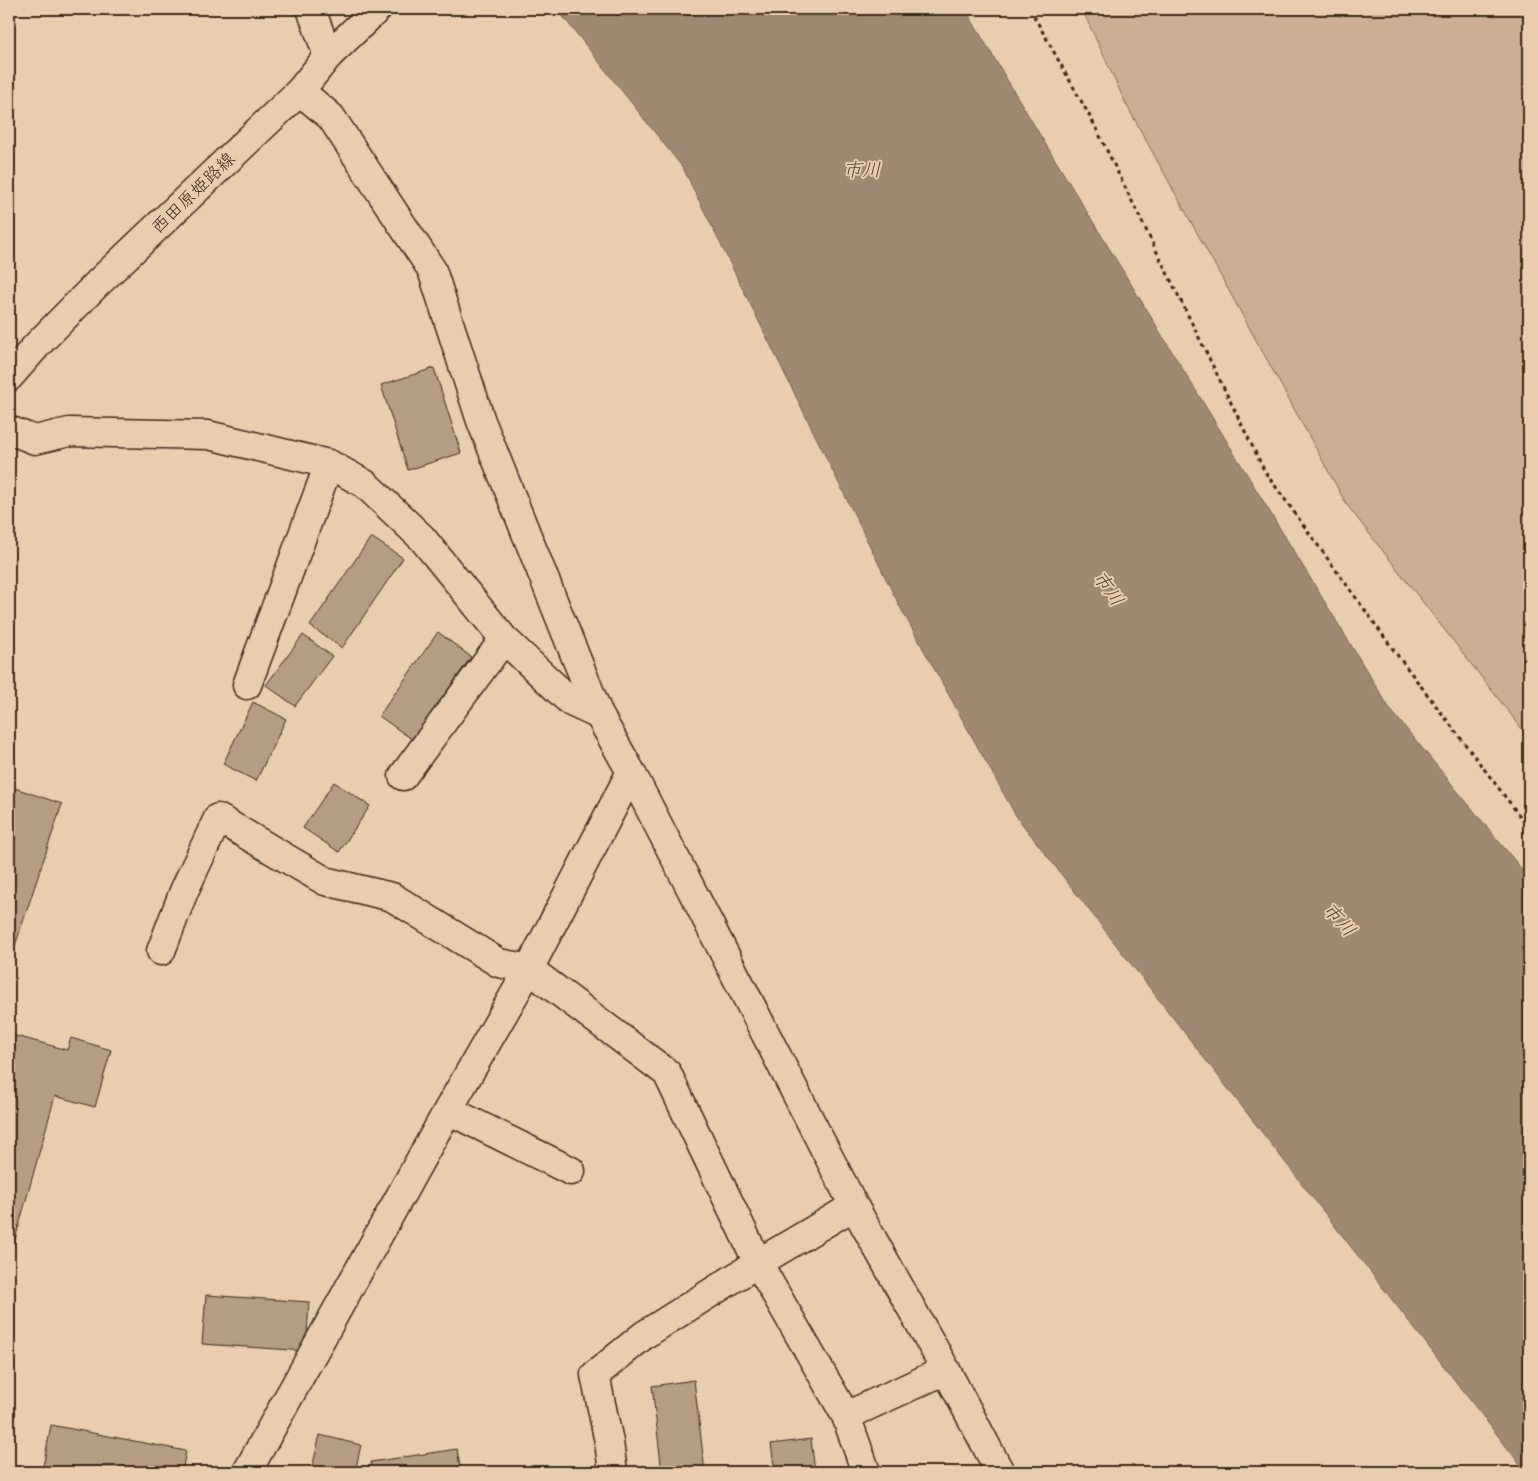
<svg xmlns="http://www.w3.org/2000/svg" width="1538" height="1481" viewBox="0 0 1538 1481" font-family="'Indie Flower','Klee One',sans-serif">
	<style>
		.green { fill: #caaf96; stroke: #826c5a }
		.water { fill: #a08973; stroke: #786351 }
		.building { fill: #b59d85; stroke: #3b2a1e }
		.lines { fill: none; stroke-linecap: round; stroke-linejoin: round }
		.minor-casing { stroke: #3b2a1e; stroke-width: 31 }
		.major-casing { stroke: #3b2a1e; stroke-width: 31 }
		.path { stroke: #3b2a1e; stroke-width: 3; stroke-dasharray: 4 4; stroke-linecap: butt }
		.minor { stroke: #e9cdb0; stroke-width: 28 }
		.major { stroke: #e9cdb0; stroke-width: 28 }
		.labels { text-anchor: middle; stroke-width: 4; stroke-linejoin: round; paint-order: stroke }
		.street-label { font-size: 18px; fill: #3b2a1e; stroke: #e9cdb0 }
		.water-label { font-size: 19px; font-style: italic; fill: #4f3d2f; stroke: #e9cdb0 }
	</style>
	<rect width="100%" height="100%" fill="#e9cdb0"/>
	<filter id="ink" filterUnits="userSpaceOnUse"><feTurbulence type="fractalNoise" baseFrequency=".02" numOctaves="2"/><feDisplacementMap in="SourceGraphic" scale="10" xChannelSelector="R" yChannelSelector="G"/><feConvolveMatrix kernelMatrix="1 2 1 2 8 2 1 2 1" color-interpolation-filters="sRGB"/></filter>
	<g filter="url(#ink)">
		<!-- green -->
		<path class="green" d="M 1082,9 L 1529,9 L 1529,738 L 1347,505 L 1126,104 Z"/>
		<!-- water -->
		<path class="water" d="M 557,9 L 965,9 L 1040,135 L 1390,709 L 1529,878 L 1529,1472 L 1526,1472 L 1016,816 L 900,607 L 683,168 Z"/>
		<!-- building -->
		<path class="building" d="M 434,368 L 461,453 L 408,470 L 381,385 Z
			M 371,537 L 403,558 L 342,648 L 310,626 Z
			M 438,632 L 471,657 L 413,740 L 379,716 Z
			M 303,635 L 332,656 L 295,706 L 266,685 Z
			M 253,702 L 286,719 L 256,781 L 223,764 Z
			M 334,782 L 370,806 L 339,852 L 303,828 Z
			M 9,786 L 62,804 L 10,961 L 9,960 Z
			M 9,1034 L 67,1050 L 71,1038 L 111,1050 L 95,1107 L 55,1096 L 9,1261 Z
			M 206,1295 L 309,1302 L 306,1351 L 202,1344 Z
			M 694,1380 L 705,1472 L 662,1472 L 652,1386 Z
			M 51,1425 L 186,1451 L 182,1472 L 42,1472 Z
			M 320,1435 L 361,1445 L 355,1472 L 311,1472 Z
			M 811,1439 L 815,1472 L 775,1472 L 771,1444 Z
			M 457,1449 L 461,1472 L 373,1472 L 371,1462 Z"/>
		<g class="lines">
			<defs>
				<path id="minor" d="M 311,9 L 328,56
					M 300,91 L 331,117 L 432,270 L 481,421 L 599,715 L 631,772 L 854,1206 L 946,1370 L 1000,1472
					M 9,430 L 35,440 L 69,432 L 208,435 L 329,464 L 365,484 L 422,538 L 504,639 L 571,702 L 599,715
					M 247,685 L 329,464
					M 403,776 L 504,639
					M 161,951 L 184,891 L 218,818 L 325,881 L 392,897 L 499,963 L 529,969 L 667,1073 L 758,1263 L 846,1416 L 866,1472
					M 448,1110 L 571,1171
					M 846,1416 L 946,1370
					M 247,1472 L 448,1110 L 529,969 L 631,772
					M 613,1472 L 609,1442 L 595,1375 L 644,1335 L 758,1263 L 854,1206"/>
				<path id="major" d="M 9,377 L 38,344 L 98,283 L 300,91 L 328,56 L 377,9"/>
			</defs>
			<!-- minor casing -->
			<use href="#minor" class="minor-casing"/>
			<!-- major casing -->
			<use href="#major" class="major-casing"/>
			<!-- path -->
			<path class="path" d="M 1030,9 L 1094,124 L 1265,472 L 1398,656 L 1529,828"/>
			<!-- minor -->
			<use href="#minor" class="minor"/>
			<!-- major -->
			<use href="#major" class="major"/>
		</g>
	</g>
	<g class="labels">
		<!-- street labels -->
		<g class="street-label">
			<text transform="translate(193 193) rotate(-44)" y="6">西田原姫路線</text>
		</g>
		<!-- water labels -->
		<g class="water-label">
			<text x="862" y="176">市川</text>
			<text transform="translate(1109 588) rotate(55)" y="7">市川</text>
			<text transform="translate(1340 919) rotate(48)" y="7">市川</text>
		</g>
	</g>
	<!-- margin -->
	<rect width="1538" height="1481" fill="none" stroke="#e9cdb0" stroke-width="30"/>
	<rect x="15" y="15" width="1508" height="1451" fill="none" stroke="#3b2a1e" stroke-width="2" filter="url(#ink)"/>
</svg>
